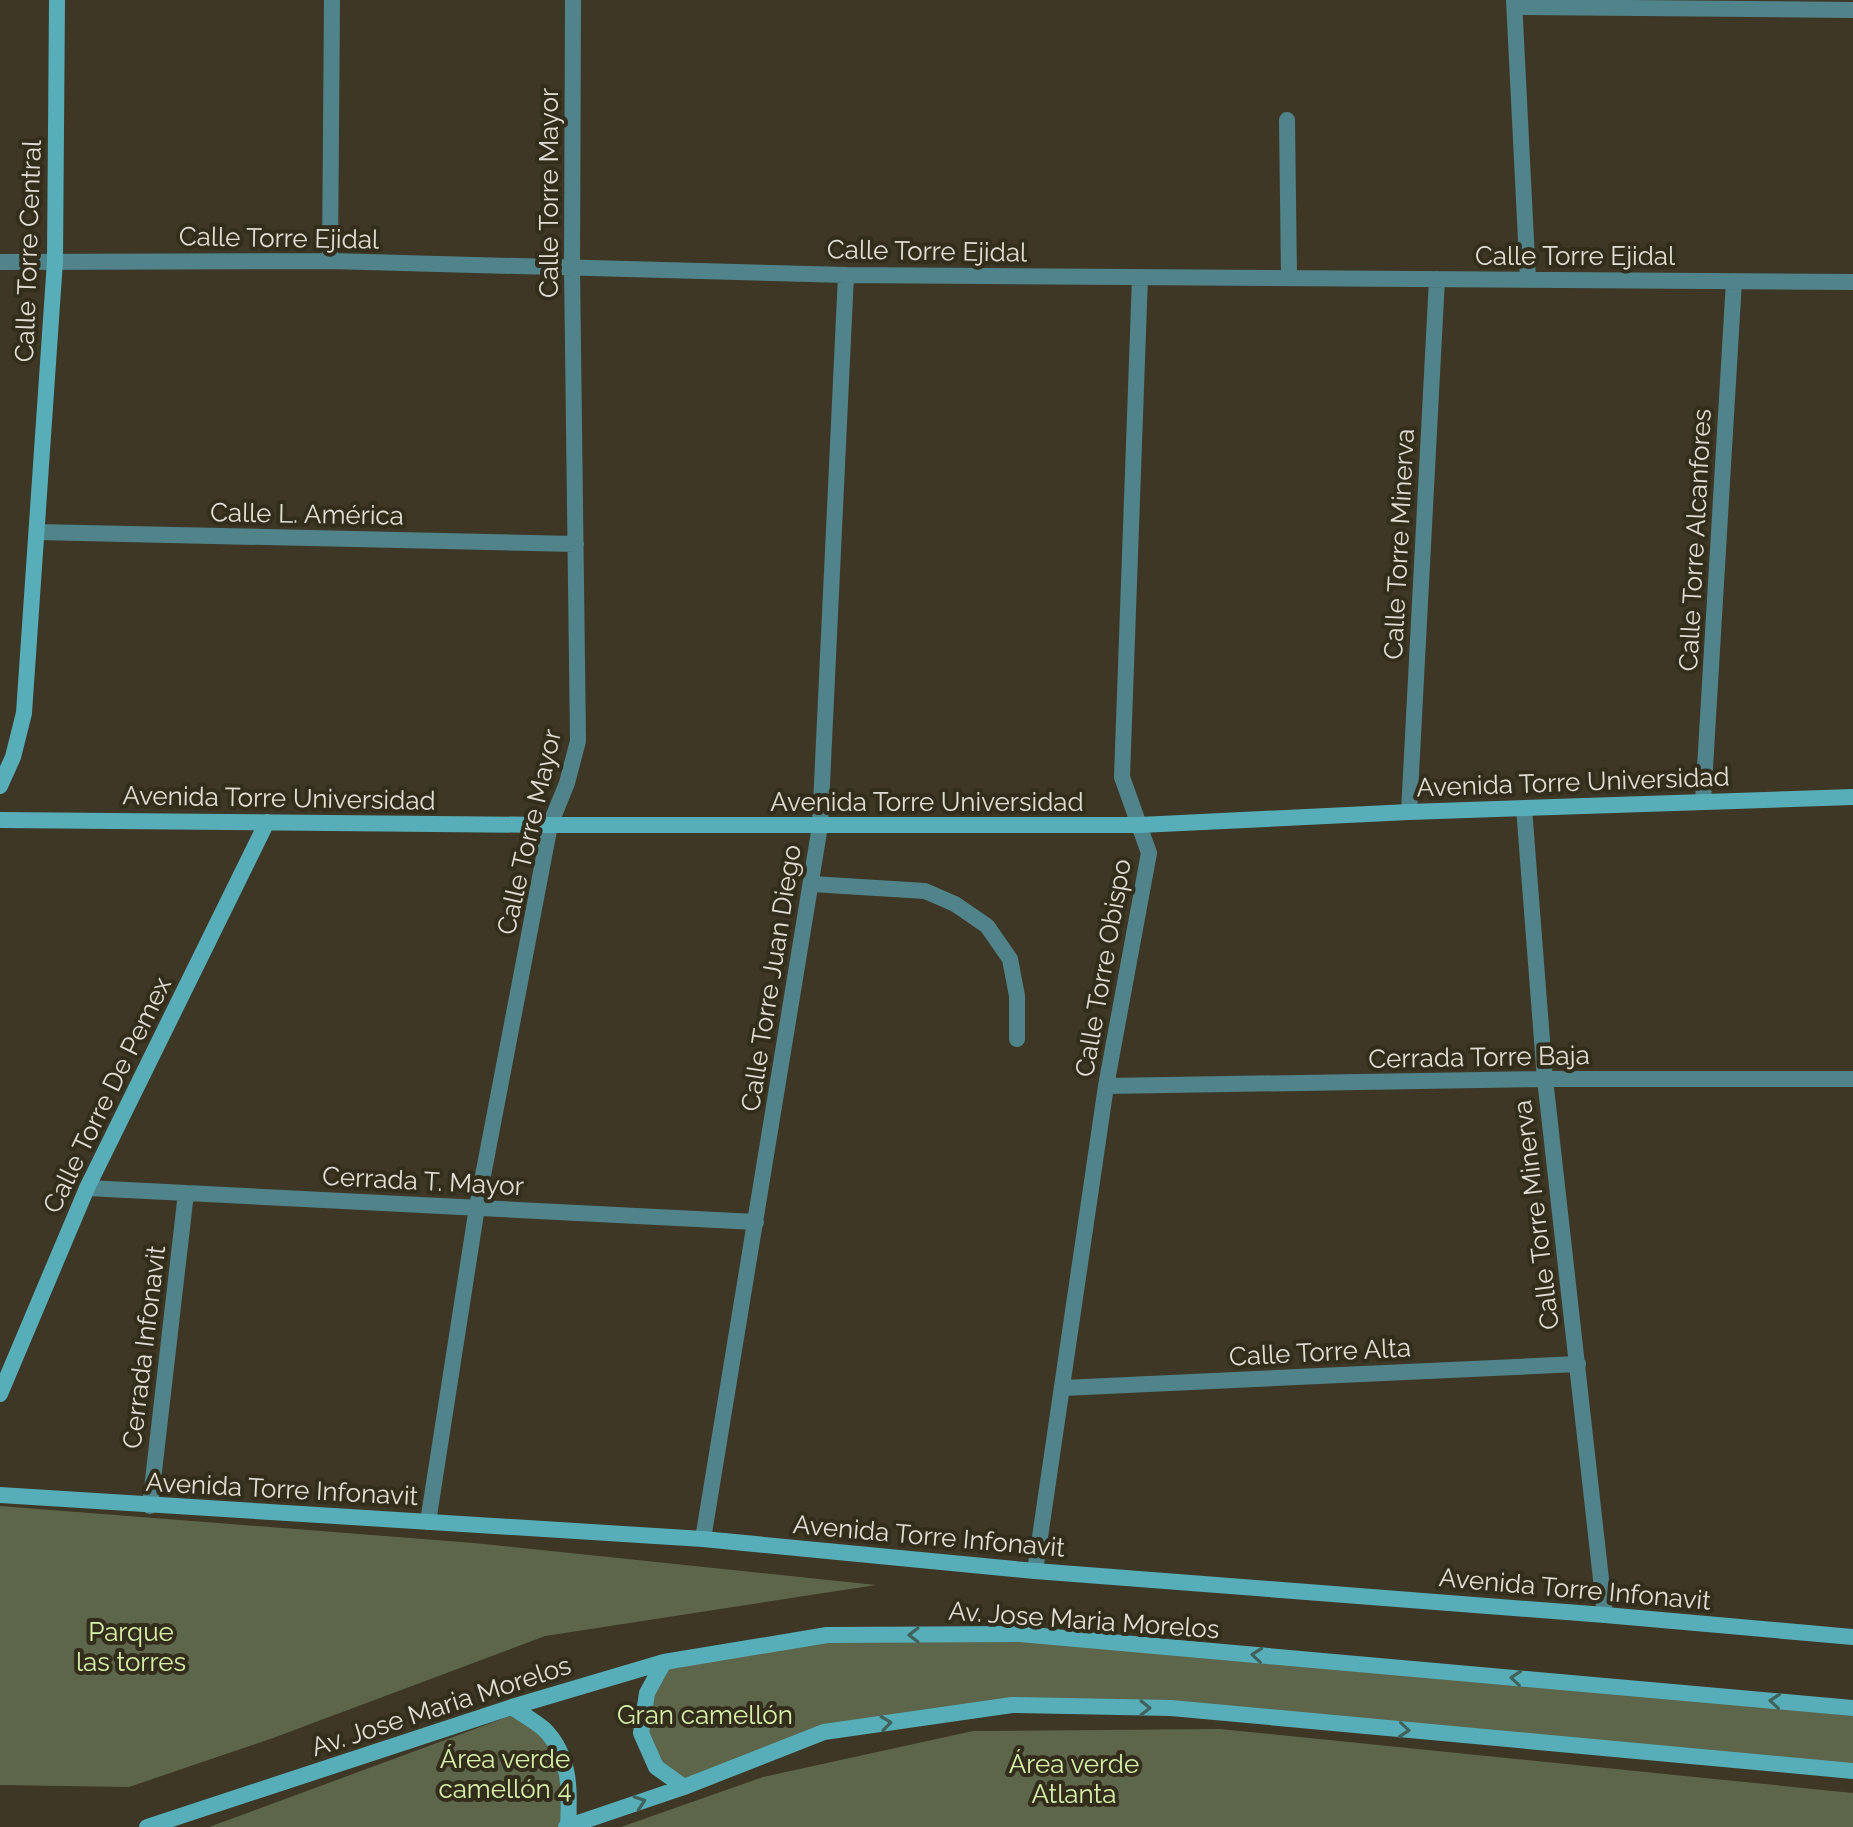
<svg xmlns="http://www.w3.org/2000/svg" width="1853" height="1827" viewBox="0 0 1853 1827" font-family="Raleway,sans-serif">
	<style>
		.green { fill: #5d664b }
		.lines { fill: none; stroke-linecap: round; stroke-linejoin: round }
		.lane { stroke: #50848a; stroke-width: 16 }
		.street { stroke: #50848a; stroke-width: 16 }
		.secondary { stroke: #57aeb8; stroke-width: 16 }
		.oneway { stroke: #41615a }
		.labels { text-anchor: middle; stroke-width: 8; stroke-linejoin: round; paint-order: stroke }
		.street-label { font-size: 26px; fill: #e1ddd2; stroke: #332d1c }
		.park-label { font-size: 26px; fill: #d7f0aa; stroke: #332d1c }
	</style>
	<rect width="100%" height="100%" fill="#3e3726"/>
	<!-- green -->
	<path class="green" d="M 0,1506 L 474,1543 L 876,1585 L 545,1636 L 273,1738 L 129,1787 L 0,1785 Z
		M 1024,1640 L 1648,1695 L 1853,1716 L 1853,1766 L 1146,1703 L 875,1719 L 685,1781 L 659,1760 L 647,1733 L 652,1692 L 670,1665 L 816,1641 Z
		M 513,1715 L 538,1731 L 561,1763 L 565,1827 L 209,1827 Z
		M 1220,1729 L 1853,1793 L 1853,1827 L 621,1827 L 763,1777 L 973,1731 Z"/>
	<g class="lines">
		<!-- lane -->
		<path class="lane" d="M 812,884 L 925,891 L 955,904 L 987,926 L 1010,959 L 1017,996 L 1017,1039"/>
		<!-- street -->
		<path class="street" d="M 1514,0 L 1528,280
			M 1515,7 L 1853,10
			M 1287,120 L 1289,278
			M 330,261 L 332,0
			M 0,262 L 330,261 L 846,275 L 1853,282
			M 37,532 L 576,544
			M 1703,801 L 1734,281
			M 1524,808 L 1545,1079 L 1605,1615
			M 1409,812 L 1437,279
			M 1106,1086 L 1545,1079 L 1853,1079
			M 87,1188 L 756,1222
			M 1063,1388 L 1578,1364
			M 150,1506 L 186,1193
			M 428,1522 L 477,1207 L 550,825 L 567,783 L 578,741 L 572,268 L 573,0
			M 703,1539 L 820,826 L 846,275
			M 1035,1571 L 1106,1086 L 1149,853 L 1122,777 L 1140,277"/>
		<!-- secondary -->
		<path class="secondary" d="M 0,786 L 13,757 L 24,713 L 55,261 L 57,0
			M 0,820 L 550,825 L 1140,825 L 1409,812 L 1853,797
			M 0,1394 L 87,1188 L 267,822
			M 0,1495 L 703,1539 L 1035,1571 L 1605,1615 L 1853,1637
			M 664,1662 L 647,1693 L 641,1733 L 656,1767 L 684,1787
			M 512,1707 C 522,1714 535,1721 544,1729 C 571,1756 570,1791 568,1826
			M 147,1827 L 512,1707 L 664,1662 L 827,1635 L 1020,1634 L 1853,1708
			M 566,1827 L 684,1787 L 824,1732 L 1012,1705 L 1171,1708 L 1853,1771"/>
	</g>
	<!-- one-way arrows -->
	<defs><path id="oneway-chevron" d="M-2-3.5L2.5 0L-2 3.5" fill="none" stroke-width="1.6" stroke-linecap="round" stroke-linejoin="round" transform="scale(2)"/></defs>
	<g class="oneway">
		<use href="#oneway-chevron" transform="translate(914 1635) rotate(180)"/>
		<use href="#oneway-chevron" transform="translate(1257 1655) rotate(-175)"/>
		<use href="#oneway-chevron" transform="translate(1516 1678) rotate(-175)"/>
		<use href="#oneway-chevron" transform="translate(1775 1701) rotate(-175)"/>
		<use href="#oneway-chevron" transform="translate(1145 1708) rotate(1)"/>
		<use href="#oneway-chevron" transform="translate(886 1723) rotate(-8)"/>
		<use href="#oneway-chevron" transform="translate(1404 1730) rotate(5)"/>
		<use href="#oneway-chevron" transform="translate(640 1802) rotate(-19)"/>
	</g>
	<g class="labels">
		<!-- street labels -->
		<g class="street-label">
			<text transform="translate(549 193) rotate(-90)" y="9">Calle Torre Mayor</text>
			<text transform="translate(279 238) rotate(1)" y="9">Calle Torre Ejidal</text>
			<text transform="translate(28 251) rotate(-88)" y="9">Calle Torre Central</text>
			<text transform="translate(927 251) rotate(1)" y="9">Calle Torre Ejidal</text>
			<text x="1575" y="265">Calle Torre Ejidal</text>
			<text transform="translate(307 514) rotate(1)" y="9">Calle L. América</text>
			<text transform="translate(1695 540) rotate(-87)" y="9">Calle Torre Alcanfores</text>
			<text transform="translate(1399 544) rotate(-87)" y="9">Calle Torre Minerva</text>
			<text transform="translate(1573 782) rotate(-2)" y="9">Avenida Torre Universidad</text>
			<text transform="translate(279 798) rotate(1)" y="9">Avenida Torre Universidad</text>
			<text x="927" y="811">Avenida Torre Universidad</text>
			<text transform="translate(529 832) rotate(-77)" y="9">Calle Torre Mayor</text>
			<text transform="translate(1103 968) rotate(-80)" y="9">Calle Torre Obispo</text>
			<text transform="translate(771 978) rotate(-81)" y="9">Calle Torre Juan Diego</text>
			<text transform="translate(1479 1057) rotate(-1)" y="9">Cerrada Torre Baja</text>
			<text transform="translate(107 1095) rotate(-64)" y="9">Calle Torre De Pemex</text>
			<text transform="translate(423 1181) rotate(3)" y="9">Cerrada T. Mayor</text>
			<text transform="translate(1536 1215) rotate(-97)" y="9">Calle Torre Minerva</text>
			<text transform="translate(144 1347) rotate(-83)" y="9">Cerrada Infonavit</text>
			<text transform="translate(1320 1352) rotate(-3)" y="9">Calle Torre Alta</text>
			<text transform="translate(282 1489) rotate(3)" y="9">Avenida Torre Infonavit</text>
			<text transform="translate(929 1536) rotate(5)" y="9">Avenida Torre Infonavit</text>
			<text transform="translate(1575 1589) rotate(5)" y="9">Avenida Torre Infonavit</text>
			<text transform="translate(1084 1620) rotate(4)" y="9">Av. Jose Maria Morelos</text>
			<text transform="translate(441 1706) rotate(-18)" y="9">Av. Jose Maria Morelos</text>
		</g>
		<!-- park labels -->
		<g class="park-label">
			<text x="131" y="1641">Parque<tspan x="131" dy="30">las torres</tspan></text>
			<text x="705" y="1724">Gran camellón</text>
			<text x="505" y="1768">Área verde<tspan x="505" dy="30">camellón 4</tspan></text>
			<text x="1074" y="1773">Área verde<tspan x="1074" dy="30">Atlanta</tspan></text>
		</g>
	</g>
</svg>
